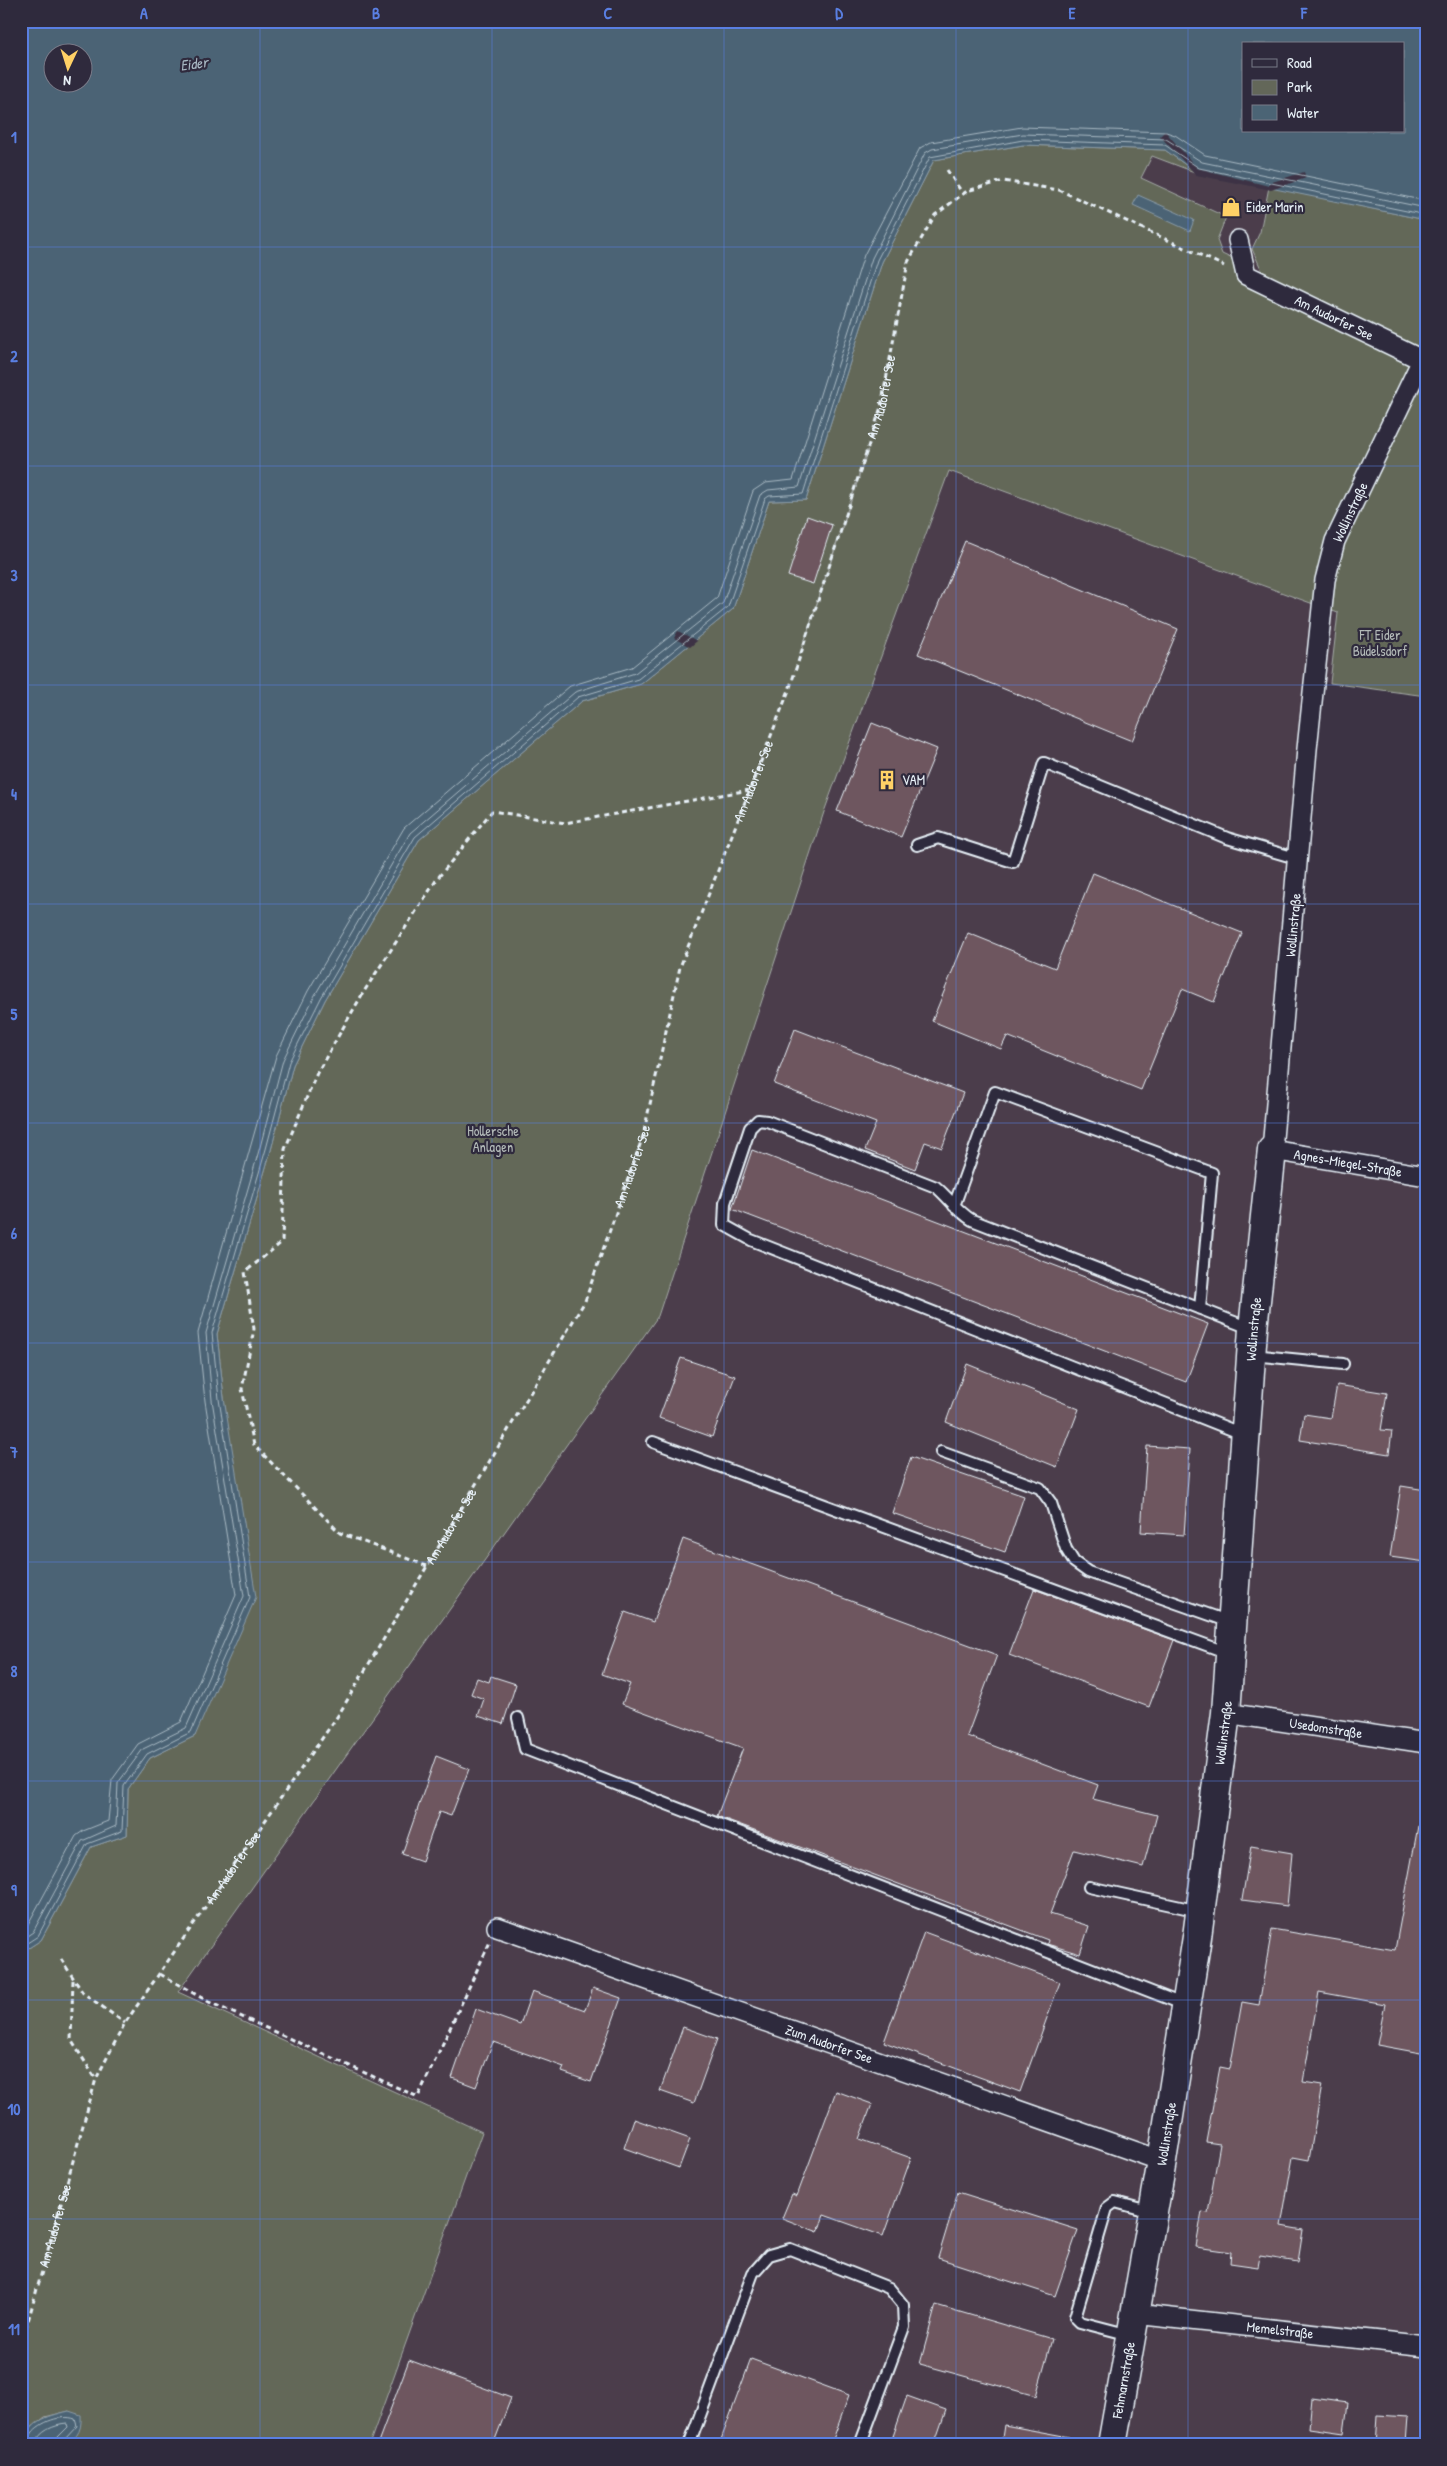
<svg xmlns="http://www.w3.org/2000/svg" width="1447" height="2466" viewBox="0 0 1447 2466" font-family="'Patrick Hand',sans-serif">
	<style>
		.built { fill: #4b3e4c }
		.green { fill: #636759; stroke: #a6aca8; fill-rule: evenodd }
		.water { fill: #4b6475; stroke: #8a9ca9; fill-rule: evenodd }
		.pier { fill: #3c3344 }
		.lines { fill: none; stroke-linecap: round; stroke-linejoin: round }
		.shore { stroke: #a9b9c4; stroke-width: 1 }
		.building { fill: #6e575e; stroke: #e8f1f8 }
		.lane-casing { stroke: #e8f1f8; stroke-width: 14 }
		.street-casing { stroke: #e8f1f8; stroke-width: 22 }
		.secondary-casing { stroke: #e8f1f8; stroke-width: 31 }
		.path { stroke: #e8f1f8; stroke-width: 3; stroke-dasharray: 5 4; stroke-linecap: butt }
		.lane { stroke: #2f2a3d; stroke-width: 10 }
		.street { stroke: #2f2a3d; stroke-width: 19 }
		.secondary { stroke: #2f2a3d; stroke-width: 28 }
		.grid { fill: none; stroke: #5a7fe2; stroke-width: 1; stroke-opacity: 0.55 }
		.labels { text-anchor: middle; stroke-width: 4.5; stroke-linejoin: round; paint-order: stroke }
		.poi-label { font-size: 14px; fill: #e8f1f8; stroke: #2f2a3d; text-anchor: start }
		.street-label { font-size: 14px; fill: #e8f1f8; stroke: #2f2a3d }
		.park-label { font-size: 14px; fill: #b3bab8; stroke: #2f2a3d }
		.water-label { font-size: 15px; font-style: italic; fill: #a9b9c4; stroke: #2f2a3d }
		.neatline { fill: none; stroke: #5a7fe2; stroke-width: 2 }
		.grid-label { font-size: 16px; text-anchor: middle; font-weight: bold; fill: #5a7fe2 }
	</style>
	<rect width="100%" height="100%" fill="#3c3344"/>
	<filter id="ink" filterUnits="userSpaceOnUse"><feTurbulence type="fractalNoise" baseFrequency=".02" numOctaves="2"/><feDisplacementMap in="SourceGraphic" scale="10" xChannelSelector="R" yChannelSelector="G"/><feConvolveMatrix kernelMatrix="1 2 1 2 8 2 1 2 1" color-interpolation-filters="sRGB"/></filter>
	<g filter="url(#ink)">
		<!-- built -->
		<path class="built" d="M 1151,156 L 1269,187 L 1260,232 L 1252,249 L 1264,273 L 1222,254 L 1217,240 L 1226,217 L 1141,178 Z
			M 949,470 L 1338,613 L 1330,683 L 1318,681 L 1274,1148 L 1426,1174 L 1426,2445 L 369,2445 L 482,2132 L 177,1993 L 658,1316 L 824,812 Z"/>
		<!-- green -->
		<path class="green" d="M 1023,145 L 1165,150 L 1197,173 L 1152,156 L 1141,178 L 1226,217 L 1217,240 L 1222,254 L 1263,273 L 1252,249 L 1260,232 L 1269,187 L 1426,220 L 1426,696 L 1330,683 L 1338,613 L 949,471 L 824,812 L 658,1316 L 178,1992 L 482,2132 L 369,2445 L 64,2445 L 74,2439 L 69,2411 L 45,2417 L 27,2431 L 21,2445 L 21,1953 L 41,1940 L 91,1847 L 127,1835 L 128,1789 L 150,1758 L 195,1736 L 224,1398 L 217,1334 L 271,1150 L 293,1065 L 325,1000 L 419,840 L 582,701 L 641,684 L 733,609 L 769,501 L 806,500 L 882,262 L 934,160 ZM 867,450 L 868,450 L 800,655 Z"/>
		<!-- water -->
		<path class="water" d="M 21,21 L 1426,21 L 1426,220 L 1197,173 L 1165,150 L 1023,145 L 934,160 L 882,262 L 806,500 L 769,501 L 733,609 L 641,684 L 582,701 L 419,840 L 325,1000 L 293,1065 L 271,1150 L 217,1334 L 224,1398 L 256,1597 L 195,1736 L 150,1758 L 128,1789 L 127,1835 L 91,1847 L 41,1940 L 21,1953 ZM 1243,44 L 1403,44 L 1403,131 L 1243,131 ZM 52,52 L 82,52 L 82,82 L 52,82 Z
			M 1138,195 L 1194,220 L 1190,231 L 1133,205 Z
			M 69,2411 L 81,2415 C 84,2452 48,2445 23,2445 C 31,2420 45,2417 69,2411 Z"/>
		<!-- pier -->
		<path class="pier" d="M 1165,131 L 1197,168 L 1269,186 L 1269,183 L 1304,172 L 1306,178 L 1271,190 L 1196,175 L 1160,136 Z
			M 678,631 L 697,641 L 690,647 L 674,638 Z"/>
		<g class="lines">
			<!-- shore -->
			<path class="shore" d="M 21,1931 L 27,1926 L 76,1836 L 83,1831 L 108,1821 L 112,1780 L 138,1744 L 181,1722 L 236,1595 L 205,1401 L 198,1333 L 276,1056 L 308,991 L 404,828 L 570,686 L 632,667 L 717,598 L 753,491 L 765,483 L 793,480 L 864,255 L 920,148 L 931,142 L 1022,127 L 1166,132 L 1175,135 L 1205,155 L 1426,201
				M 21,1940 L 33,1932 L 82,1841 L 116,1826 L 118,1783 L 143,1749 L 186,1728 L 244,1596 L 212,1400 L 206,1333 L 260,1147 L 283,1060 L 315,995 L 410,833 L 575,692 L 635,673 L 723,603 L 760,495 L 768,490 L 799,487 L 872,258 L 925,153 L 932,149 L 1023,134 L 1166,139 L 1202,162 L 1426,208
				M 21,1947 L 38,1936 L 87,1844 L 122,1831 L 124,1786 L 147,1754 L 191,1732 L 250,1597 L 219,1399 L 212,1333 L 266,1149 L 289,1062 L 321,998 L 415,837 L 578,697 L 638,679 L 728,607 L 765,499 L 769,496 L 803,494 L 877,260 L 930,157 L 1023,140 L 1165,145 L 1199,168 L 1426,215
				M 28,2445 C 29,2442 30,2436 32,2433 C 40,2422 62,2414 75,2419 L 77,2426 L 64,2440 L 63,2445
				M 34,2445 C 39,2431 54,2425 67,2424 L 68,2427 L 58,2437 L 56,2445"/>
		</g>
		<!-- building -->
		<path class="building" d="M 807,516 L 832,525 L 813,584 L 788,576 Z
			M 965,541 L 1178,629 L 1132,741 L 918,654 Z
			M 872,723 L 937,749 L 901,837 L 837,811 Z
			M 1093,873 L 1242,933 L 1214,1002 L 1182,989 L 1141,1090 L 1007,1036 L 1001,1049 L 932,1021 L 968,933 L 1055,968 Z
			M 795,1029 L 963,1093 L 942,1148 L 925,1142 L 915,1169 L 865,1150 L 876,1123 L 774,1084 Z
			M 752,1150 L 1208,1324 L 1186,1382 L 732,1209 Z
			M 681,1358 L 735,1376 L 712,1437 L 659,1418 Z
			M 967,1364 L 1079,1409 L 1057,1467 L 946,1422 Z
			M 1337,1385 L 1387,1393 L 1381,1430 L 1392,1431 L 1389,1454 L 1300,1440 L 1304,1414 L 1331,1418 Z
			M 1147,1446 L 1190,1449 L 1184,1535 L 1141,1532 Z
			M 911,1457 L 1024,1496 L 1005,1552 L 892,1513 Z
			M 1401,1486 L 1426,1490 L 1426,1562 L 1390,1557 Z
			M 683,1539 L 997,1655 L 967,1736 L 1098,1785 L 1093,1799 L 1157,1815 L 1143,1867 L 1074,1850 L 1050,1914 L 1089,1926 L 1080,1954 L 1047,1944 L 1048,1940 L 717,1816 L 743,1748 L 622,1704 L 630,1684 L 602,1674 L 625,1612 L 653,1622 Z
			M 1034,1589 L 1174,1640 L 1149,1707 L 1009,1655 Z
			M 491,1676 L 516,1684 L 503,1724 L 478,1716 L 484,1699 L 471,1694 L 477,1678 L 489,1682 Z
			M 436,1756 L 469,1769 L 451,1816 L 439,1812 L 422,1861 L 402,1854 Z
			M 1418,1826 L 1426,1827 L 1426,2054 L 1377,2045 L 1385,2004 L 1319,1992 L 1303,2082 L 1322,2085 L 1309,2160 L 1293,2157 L 1281,2226 L 1303,2230 L 1298,2262 L 1260,2256 L 1258,2267 L 1230,2263 L 1231,2252 L 1196,2247 L 1202,2212 L 1208,2213 L 1220,2144 L 1206,2142 L 1220,2067 L 1230,2069 L 1242,2002 L 1259,2005 L 1272,1929 L 1395,1950 Z
			M 1251,1846 L 1292,1853 L 1287,1906 L 1242,1900 Z
			M 924,1932 L 1060,1982 L 1020,2092 L 884,2042 Z
			M 593,1988 L 621,1998 L 591,2082 L 562,2072 L 564,2067 L 493,2042 L 476,2087 L 452,2078 L 476,2009 L 520,2025 L 532,1991 L 585,2010 Z
			M 683,2027 L 717,2039 L 694,2103 L 660,2091 Z
			M 836,2091 L 872,2104 L 859,2139 L 911,2158 L 883,2236 L 824,2215 L 818,2232 L 782,2218 L 792,2194 L 797,2196 Z
			M 634,2119 L 690,2139 L 679,2168 L 624,2148 Z
			M 958,2192 L 1078,2230 L 1055,2296 L 938,2258 Z
			M 936,2305 L 1052,2339 L 1036,2396 L 920,2364 Z
			M 751,2359 L 849,2395 L 831,2445 L 719,2445 Z
			M 409,2360 L 511,2398 L 493,2445 L 377,2445 Z
			M 907,2396 L 946,2410 L 934,2445 L 890,2445 Z
			M 1312,2398 L 1348,2403 L 1344,2433 L 1309,2428 Z
			M 1378,2415 L 1407,2417 L 1405,2445 L 1376,2445 Z
			M 1004,2425 L 1069,2437 L 1068,2445 L 1001,2445 Z"/>
		<g class="lines">
			<defs>
				<path id="lane" d="M 917,845 L 938,838 L 1013,862 L 1044,763 L 1227,838 L 1299,859
					M 954,1206 L 995,1092 L 1212,1173 L 1200,1309
					M 1252,1355 L 1343,1364
					M 1245,1435 L 751,1240 L 724,1225 L 725,1203 L 750,1128 L 758,1120 L 767,1121 L 936,1187 C 949,1198 957,1211 972,1220 L 1252,1329
					M 653,1442 L 1228,1653
					M 941,1452 L 1040,1488 L 1051,1503 L 1066,1549 L 1074,1562 L 1088,1572 L 1230,1622
					M 518,1718 L 525,1749 L 1185,2005
					M 1089,1887 L 1199,1911
					M 1130,2335 L 1080,2322 L 1075,2317 L 1107,2208 L 1115,2202 L 1152,2212
					M 689,2445 L 753,2273 L 769,2255 L 790,2249 L 889,2288 L 903,2305 L 904,2327 L 860,2445"/>
				<g id="street">
					<path id="s2" d="M 1238,240 L 1246,275 L 1422,360 L 1335,541 L 1325,580 L 1307,749 L 1272,1150 L 1426,1176"/>
					<path id="s3" d="M 1226,1713 L 1426,1743"/>
					<path id="s4" d="M 497,1927 L 1162,2161"/>
					<path id="s5" d="M 1135,2314 L 1426,2346"/>
				</g>
				<g id="secondary">
					<path id="s6" d="M 1112,2445 L 1162,2161 L 1197,1937 L 1226,1713 L 1253,1329 L 1272,1150"/>
				</g>
			</defs>
			<!-- lane casing -->
			<use href="#lane" class="lane-casing"/>
			<!-- street casing -->
			<use href="#street" class="street-casing"/>
			<!-- secondary casing -->
			<use href="#secondary" class="secondary-casing"/>
			<!-- path -->
			<g class="path">
				<path d="M 947,170 L 963,194"/>
				<path d="M 427,1566 L 340,1533 L 254,1445 L 242,1389 L 254,1329 L 245,1272 L 282,1242 L 285,1149 L 317,1073 L 363,993 L 437,879 L 492,811 L 565,823 L 749,790"/>
				<path d="M 61,1959 L 83,1993 L 125,2023"/>
				<path d="M 160,1974 L 209,2002 L 418,2097 L 490,1942"/>
				<path d="M 73,1980 L 71,2040 L 96,2079"/>
				<path id="s1" d="M 21,2346 L 96,2079 L 125,2023 L 339,1714 L 585,1301 L 643,1136 L 680,967 L 789,690 L 881,407 L 908,262 L 935,215 L 967,191 L 1003,181 L 1059,190 L 1224,266"/>
			</g>
			<!-- lane -->
			<use href="#lane" class="lane"/>
			<!-- street -->
			<use href="#street" class="street"/>
			<!-- secondary -->
			<use href="#secondary" class="secondary"/>
		</g>
	</g>
	<!-- grid -->
	<path class="grid" d="M 260,21 L 260,2445M 492,21 L 492,2445M 724,21 L 724,2445M 956,21 L 956,2445M 1188,21 L 1188,2445M 21,247 L 1426,247M 21,466 L 1426,466M 21,685 L 1426,685M 21,904 L 1426,904M 21,1123 L 1426,1123M 21,1343 L 1426,1343M 21,1562 L 1426,1562M 21,1781 L 1426,1781M 21,2000 L 1426,2000M 21,2219 L 1426,2219"/>
	<!-- icons -->
	<defs>
		<symbol id="shop-bare" viewBox="-9 -9 18 18"><path d="M-5-2.5h2.3a2.7 3.5 0 0 1 5.4 0H5L5.5 6h-11ZM-1.5-2.5h3a1.5 2.3 0 0 0-3 0Z" fill="#ffd166" stroke="#2f2a3d" stroke-width="2.5" paint-order="stroke"/></symbol>
		<symbol id="building-bare" viewBox="-9 -9 18 18"><path d="M-4-6H4V6H1V3H-1V6H-4ZM-2.5-4.3h1.7v1.8h-1.7ZM.8-4.3h1.7v1.8H.8ZM-2.5-1h1.7V.8h-1.7ZM.8-1h1.7V.8H.8Z" fill="#ffd166" stroke="#2f2a3d" stroke-width="2.5" paint-order="stroke"/></symbol>
	</defs>
	<g fill-rule="evenodd">
		<use href="#shop-bare" x="1217" y="193" width="28" height="28"/>
		<use href="#building-bare" x="873" y="766" width="28" height="28"/>
	</g>
	<g class="labels">
		<!-- poi labels -->
		<g class="poi-label">
			<text x="1246" y="212">Eider Marin</text>
			<text x="902" y="785">VAM</text>
		</g>
		<!-- street labels -->
		<g class="street-label">
			<text dy="5" stroke="none"><textPath href="#s2" startOffset="134">Am Audorfer See</textPath></text>
			<text dy="5" stroke="none"><textPath href="#s1" startOffset="2150">Am Audorfer See</textPath></text>
			<text transform="translate(1350 512) rotate(-65)" y="5">Wollinstraße</text>
			<text dy="5" stroke="none"><textPath href="#s1" startOffset="1745">Am Audorfer See</textPath></text>
			<text transform="translate(1293 925) rotate(-85)" y="5">Wollinstraße</text>
			<text dy="5" stroke="none"><textPath href="#s2" startOffset="1122">Agnes-Miegel-Straße</textPath></text>
			<text dy="5" stroke="none"><textPath href="#s1" startOffset="1340">Am Audorfer See</textPath></text>
			<text dy="5" stroke="none"><textPath href="#s6" startOffset="1126">Wollinstraße</textPath></text>
			<text dy="5" stroke="none"><textPath href="#s1" startOffset="935">Am Audorfer See</textPath></text>
			<text dy="5" stroke="none"><textPath href="#s3" startOffset="101">Usedomstraße</textPath></text>
			<text dy="5" stroke="none"><textPath href="#s6" startOffset="721">Wollinstraße</textPath></text>
			<text dy="5" stroke="none"><textPath href="#s1" startOffset="530">Am Audorfer See</textPath></text>
			<text dy="5" stroke="none"><textPath href="#s4" startOffset="352">Zum Audorfer See</textPath></text>
			<text dy="5" stroke="none"><textPath href="#s6" startOffset="316">Wollinstraße</textPath></text>
			<text dy="5" stroke="none"><textPath href="#s1" startOffset="125">Am Audorfer See</textPath></text>
			<text dy="5" stroke="none"><textPath href="#s5" startOffset="146">Memelstraße</textPath></text>
			<text dy="5" stroke="none"><textPath href="#s6" startOffset="66">Fehmarnstraße</textPath></text>
		</g>
		<!-- park labels -->
		<g class="park-label">
			<text x="1380" y="640">FT Eider<tspan x="1380" dy="16">Büdelsdorf</tspan></text>
			<text x="493" y="1136">Hollersche<tspan x="493" dy="16">Anlagen</tspan></text>
		</g>
		<!-- water labels -->
		<g class="water-label">
			<text transform="translate(194 64) rotate(-8)" y="5">Eider</text>
		</g>
	</g>
	<!-- margin -->
	<rect width="1447" height="2466" fill="none" stroke="#2f2a3d" stroke-width="55"/>
	<!-- legend -->
	<rect x="1242" y="42" width="162" height="90" fill="#2f2a3d" stroke="#797a88"/>
	<rect x="1252" y="59" width="25" height="8" fill="#2f2a3d" stroke="#797a88"/>
	<text x="1287" y="68" font-size="15" fill="#e8f1f8">Road</text>
	<rect x="1252" y="80" width="25" height="15" fill="#636759" stroke="#797a88"/>
	<text x="1287" y="92" font-size="15" fill="#e8f1f8">Park</text>
	<rect x="1252" y="105" width="25" height="15" fill="#4b6475" stroke="#797a88"/>
	<text x="1287" y="118" font-size="15" fill="#e8f1f8">Water</text>
	<!-- north arrow -->
	<g transform="translate(68 68) rotate(184)"><circle r="24" fill="#2f2a3d" stroke="#797a88"/>
	<path d="M0-4L9 19L0 12L-9 19Z" fill="#ffd166"/>
	<text y="-8" font-size="14" font-weight="bold" text-anchor="middle" fill="#e8f1f8">N</text>
	</g>
	<rect x="28" y="28" width="1392" height="2410" class="neatline"/>
	<g class="grid-label">
		<text x="144" y="19">A</text>
		<text x="376" y="19">B</text>
		<text x="608" y="19">C</text>
		<text x="839" y="19">D</text>
		<text x="1072" y="19">E</text>
		<text x="1304" y="19">F</text>
		<text x="14" y="143">1</text>
		<text x="14" y="362">2</text>
		<text x="14" y="581">3</text>
		<text x="14" y="800">4</text>
		<text x="14" y="1020">5</text>
		<text x="14" y="1239">6</text>
		<text x="14" y="1458">7</text>
		<text x="14" y="1677">8</text>
		<text x="14" y="1896">9</text>
		<text x="14" y="2115">10</text>
		<text x="14" y="2335">11</text>
	</g>
</svg>
